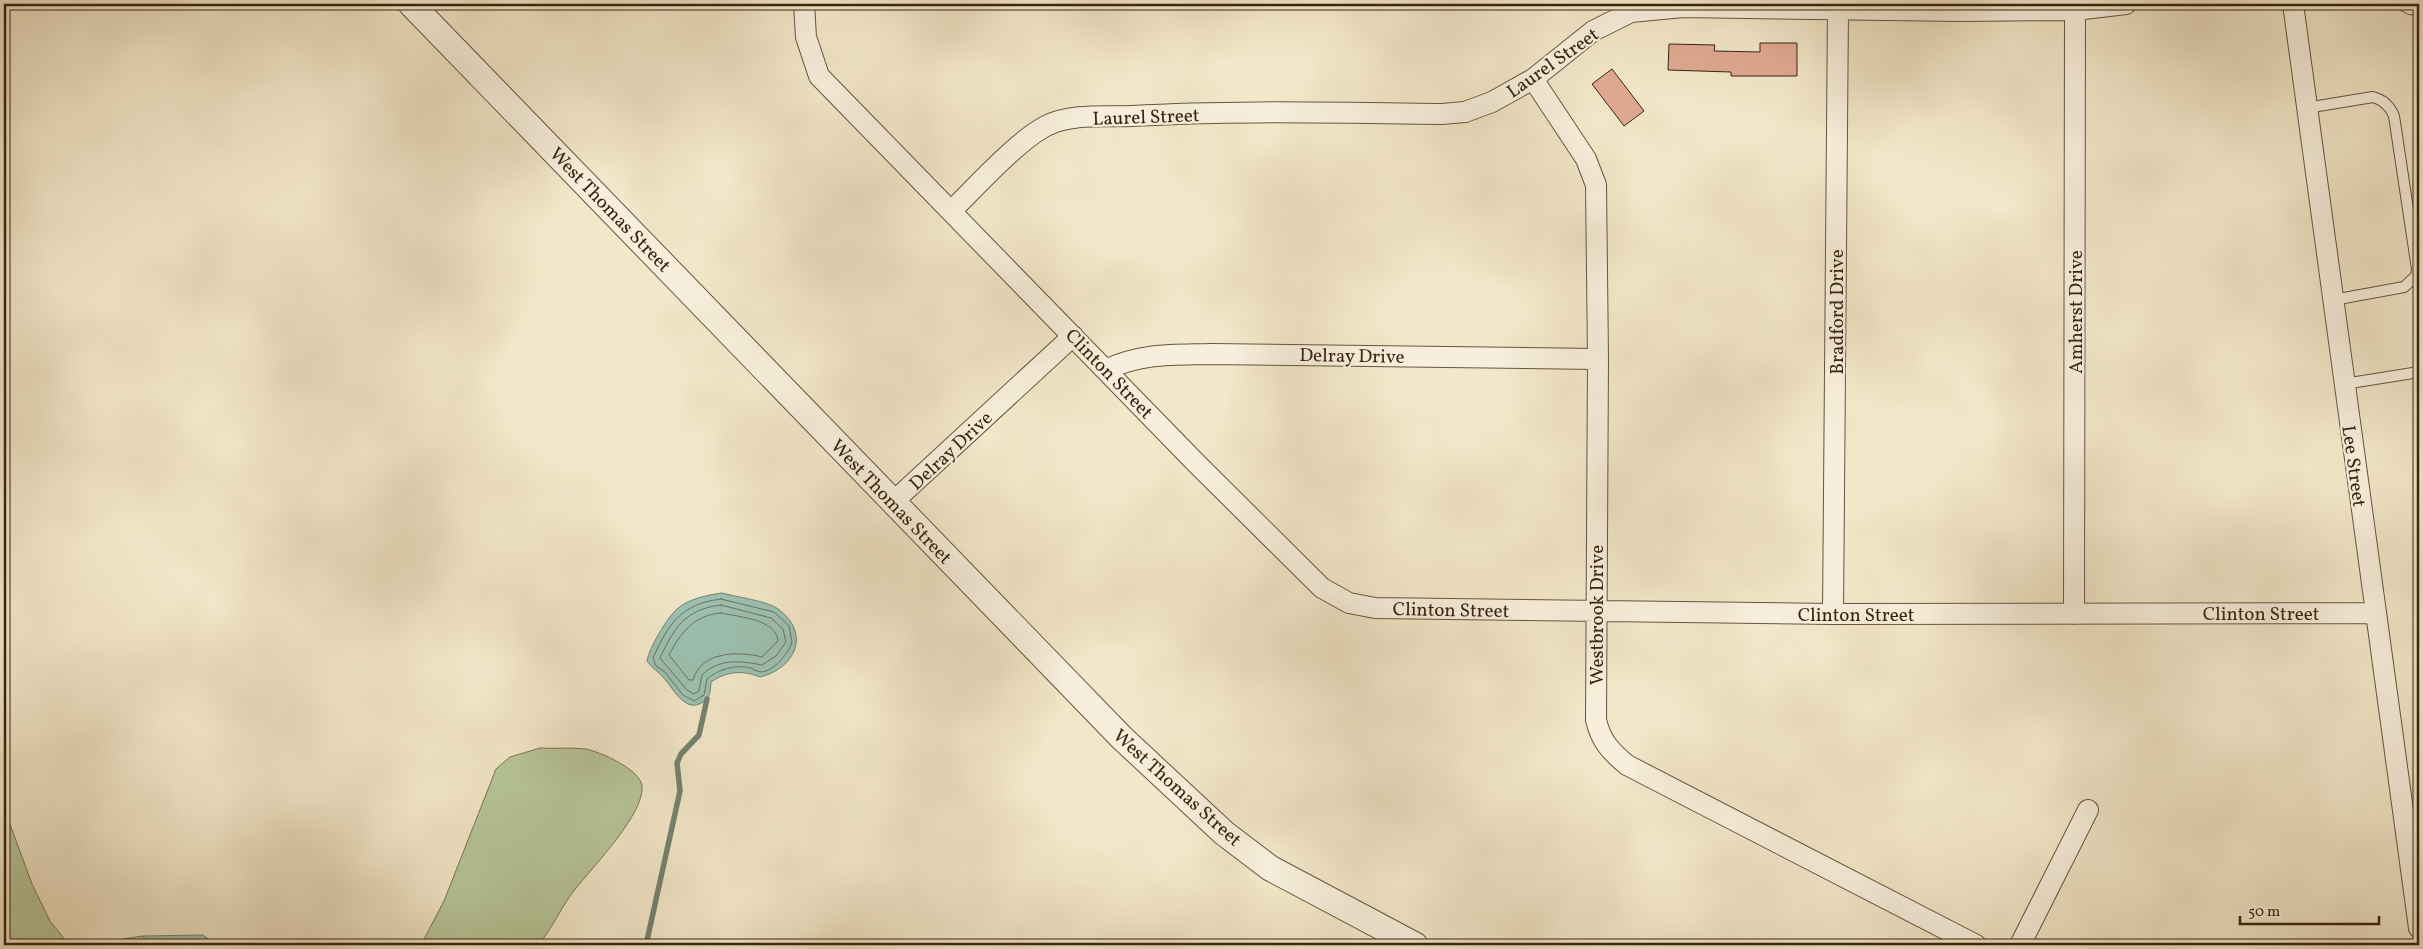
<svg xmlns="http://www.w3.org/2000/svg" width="2423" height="949" viewBox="0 0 2423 949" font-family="Vollkorn,serif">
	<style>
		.green { fill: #b7c699; stroke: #787554 }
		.water { fill: #9cc1b1; stroke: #748271 }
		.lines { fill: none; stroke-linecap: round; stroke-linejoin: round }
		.shore { stroke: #6a7260; stroke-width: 1 }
		.stream { stroke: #748271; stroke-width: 5.5 }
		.building { fill: #e0a992; stroke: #392410 }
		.service-casing { stroke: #67553e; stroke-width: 12 }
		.minor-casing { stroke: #67553e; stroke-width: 22 }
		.tertiary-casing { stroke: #67553e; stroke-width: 27 }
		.service { stroke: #f7efdc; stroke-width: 10 }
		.minor { stroke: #f7efdc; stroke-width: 20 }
		.tertiary { stroke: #f7efdc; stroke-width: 25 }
		.labels { text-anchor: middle; stroke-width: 4.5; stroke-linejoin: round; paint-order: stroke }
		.street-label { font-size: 19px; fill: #392410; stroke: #f7efdc }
	</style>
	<rect width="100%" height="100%" fill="#f2e7c9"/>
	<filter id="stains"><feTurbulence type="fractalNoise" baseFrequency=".004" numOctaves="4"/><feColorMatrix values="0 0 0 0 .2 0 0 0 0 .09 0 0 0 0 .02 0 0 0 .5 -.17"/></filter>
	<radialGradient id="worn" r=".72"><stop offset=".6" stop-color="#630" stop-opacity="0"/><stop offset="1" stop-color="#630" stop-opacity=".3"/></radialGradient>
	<!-- green -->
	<path class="green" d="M 540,748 C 554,749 571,747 586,749 C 600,752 640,769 642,786 C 645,813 593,867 576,888 C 562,905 553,928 538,945 L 421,945 L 444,901 L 496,769 L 510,757 Z
		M 4,808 L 32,884 L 50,921 L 69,945 L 4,945 Z
		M 143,936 L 148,945 L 106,945 L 123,939 Z"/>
	<!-- water -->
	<path class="water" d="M 722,593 C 736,597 768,601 778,609 C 811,633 796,668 760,677 C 743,670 727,671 711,682 C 710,691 711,697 703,702 C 684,715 672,685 661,675 C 656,670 652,668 647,661 C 649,648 667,618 677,609 C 688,599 707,595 722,593 Z
		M 203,935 L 217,945 L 148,945 L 143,936 Z"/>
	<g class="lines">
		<!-- shore -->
		<path class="shore" d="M 721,599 L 774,612 L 789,626 L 792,642 C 788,654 775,670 762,672 C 758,672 755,670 751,668 C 737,664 718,669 707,679 L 704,695 L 694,701 L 683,695 L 665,672 L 656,666 L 653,658 C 669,623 681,604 721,599 Z
			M 721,605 L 771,618 L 783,629 L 786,642 L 776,656 L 762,665 C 741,661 719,658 702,675 L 699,691 L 694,694 L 687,690 L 660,658 C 674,628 685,609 721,605 Z
			M 721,613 C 739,617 776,619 778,641 L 762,657 C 739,651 701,651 693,680 L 689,680 L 669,655 C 681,632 694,615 721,613 Z
			M 152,945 L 154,941 L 201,940 L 209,945"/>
		<!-- stream -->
		<path class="stream" d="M 646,945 L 680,791 L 677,763 L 681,754 L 699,735 L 707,699"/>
	</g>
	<!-- building -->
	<path class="building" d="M 1760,43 L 1797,43 L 1797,76 L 1731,76 L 1731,72 L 1668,70 L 1669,44 L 1715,45 L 1714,51 L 1760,52 Z
		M 1612,69 L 1644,111 L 1624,126 L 1592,84 Z"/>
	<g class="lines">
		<defs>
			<path id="service" d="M 2400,4 L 2410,9 L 2419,10
				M 2306,108 L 2373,97 C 2384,100 2390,106 2394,116 L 2417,269 L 2416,276 L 2404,287 L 2333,300
				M 2344,384 L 2419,372"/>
			<path id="minor" d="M 804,4 L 806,37 L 819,76 L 1197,464 L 1322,588 L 1349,603 L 1375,608 L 1833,614 L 2375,613
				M 2293,4 L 2419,928
				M 1533,79 L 1586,159 L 1596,185 L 1598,359 L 1596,720 C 1601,741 1610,751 1627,765 L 1976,945
				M 951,211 C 976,187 1017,141 1046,126 C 1071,113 1106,117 1132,116 C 1235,110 1339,113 1442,114 L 1465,112 L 1492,102 L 1533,79 L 1593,31 L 1631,12 L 1683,7 L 1959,11 L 2075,10 L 2126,4
				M 1107,369 C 1144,353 1172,355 1211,354 L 1598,359
				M 893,502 L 1073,336
				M 1833,614 L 1838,9
				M 2074,614 L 2075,10
				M 2020,945 L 2088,810"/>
			<path id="tertiary" d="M 411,4 L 1122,738 L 1224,833 L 1270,868 L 1415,945"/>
		</defs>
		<!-- service casing -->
		<use href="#service" class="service-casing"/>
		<!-- minor casing -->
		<use href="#minor" class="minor-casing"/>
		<!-- tertiary casing -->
		<use href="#tertiary" class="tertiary-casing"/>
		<!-- service -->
		<use href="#service" class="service"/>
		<!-- minor -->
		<use href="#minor" class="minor"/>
		<!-- tertiary -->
		<use href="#tertiary" class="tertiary"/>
	</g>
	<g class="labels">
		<!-- street labels -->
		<g class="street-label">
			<text transform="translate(1552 62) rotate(-35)" y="7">Laurel Street</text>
			<text transform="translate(1146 116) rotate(-2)" y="7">Laurel Street</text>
			<text transform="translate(611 209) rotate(46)" y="7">West Thomas Street</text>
			<text transform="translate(1836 312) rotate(-90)" y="7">Bradford Drive</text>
			<text transform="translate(2075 312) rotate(-90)" y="7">Amherst Drive</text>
			<text transform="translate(1352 355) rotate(1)" y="7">Delray Drive</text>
			<text transform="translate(1110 373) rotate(46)" y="7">Clinton Street</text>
			<text transform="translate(950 450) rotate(-43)" y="7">Delray Drive</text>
			<text transform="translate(2355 466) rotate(82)" y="7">Lee Street</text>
			<text transform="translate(892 501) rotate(46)" y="7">West Thomas Street</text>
			<text transform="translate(1451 609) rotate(1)" y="7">Clinton Street</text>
			<text x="2261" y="620">Clinton Street</text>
			<text x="1856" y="621">Clinton Street</text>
			<text transform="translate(1596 615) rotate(-90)" y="7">Westbrook Drive</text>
			<text transform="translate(1178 787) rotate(42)" y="7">West Thomas Street</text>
		</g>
	</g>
	<!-- margin -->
	<rect width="2423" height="949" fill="none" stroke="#f2e7c9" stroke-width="20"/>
	<rect x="5" y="5" width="2413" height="939" fill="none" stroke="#392410" stroke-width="2.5"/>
	<rect x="10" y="10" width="2403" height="929" fill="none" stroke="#392410"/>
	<!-- scale -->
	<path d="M2240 916v8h139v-8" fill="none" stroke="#392410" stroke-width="2.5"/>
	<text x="2248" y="916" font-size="15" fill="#392410" stroke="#f7efdc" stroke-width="4" paint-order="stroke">50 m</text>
	<rect width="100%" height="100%" filter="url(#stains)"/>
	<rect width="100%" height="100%" fill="url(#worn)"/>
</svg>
